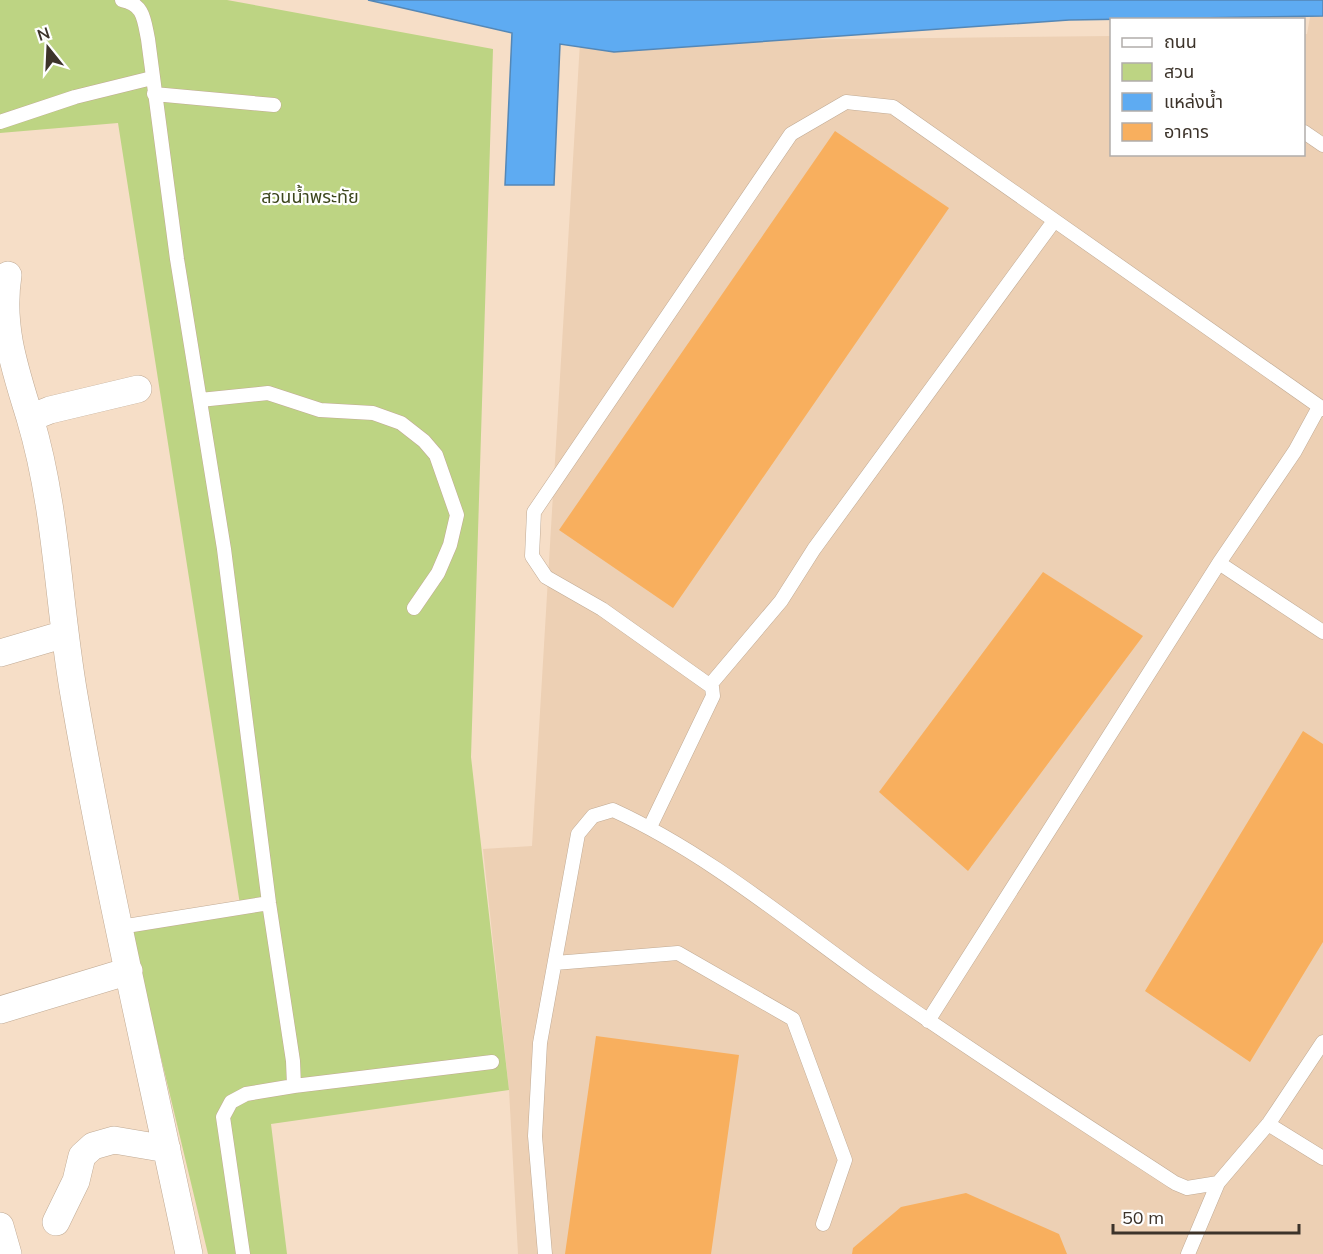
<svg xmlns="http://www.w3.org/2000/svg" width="1323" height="1254" viewBox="0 0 1323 1254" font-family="Mulish,'Noto Sans Thai',sans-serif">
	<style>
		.built { fill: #edd0b4 }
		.green { fill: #bdd483 }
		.water { fill: #5eabf2; stroke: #5487b6; stroke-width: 1.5 }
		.building { fill: #f8af5e }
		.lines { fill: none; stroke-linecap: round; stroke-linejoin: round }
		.service-casing { stroke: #c0aa94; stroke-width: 15 }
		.minor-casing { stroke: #c0aa94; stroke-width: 28 }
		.service { stroke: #fff; stroke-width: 14 }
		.minor { stroke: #fff; stroke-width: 27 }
		.labels { text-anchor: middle; stroke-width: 4.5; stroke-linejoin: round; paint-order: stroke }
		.park-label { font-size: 18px; fill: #3c461d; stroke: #fff }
	</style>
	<rect width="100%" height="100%" fill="#f6dec7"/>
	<!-- built -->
	<path class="built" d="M 1313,0 L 1323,0 L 1323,1254 L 518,1254 L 509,1090 L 483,849 L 532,846 L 580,42 L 1111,36 L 1112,154 L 1304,154 L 1304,34 L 1307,34 Z"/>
	<!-- green -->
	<path class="green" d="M 0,0 L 227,0 L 493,49 L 471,757 L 509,1090 L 271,1124 L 287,1254 L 208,1254 L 131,932 L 241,911 L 118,123 L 0,133 Z"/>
	<!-- water -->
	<path class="water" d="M 368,0 L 1323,0 L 1323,16 L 1069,20 L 614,52 L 560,44 L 554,185 L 505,185 L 512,33 Z"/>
	<!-- building -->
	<path class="building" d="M 835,131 L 949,208 L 673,608 L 559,530 Z
		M 1043,572 L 1143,636 L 968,871 L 879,792 Z
		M 1303,731 L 1323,744 L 1323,942 L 1250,1062 L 1145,991 Z
		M 596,1036 L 739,1055 L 711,1254 L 565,1254 Z
		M 966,1193 L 1059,1234 L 1067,1254 L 852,1254 L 853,1248 L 901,1207 Z"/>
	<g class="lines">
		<defs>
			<path id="service" d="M 122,0 C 144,4 144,20 148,39 L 177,259 L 224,549 L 269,903 L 293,1061 L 294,1086
				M 154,94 L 274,105
				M 0,122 L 75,97 L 152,78
				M 1304,132 L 1323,145
				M 200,400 L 268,393 L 320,410 L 373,413 L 401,423 L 424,441 L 436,455 L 457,515 L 450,545 L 438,573 L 414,608
				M 1219,563 L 1323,632
				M 710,685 L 781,601 L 814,549 L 1054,221
				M 650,827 L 713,696 L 712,687 L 602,609 L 546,577 L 532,556 L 534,512 L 791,134 L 846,102 L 893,107 L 1323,409
				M 120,927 L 269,903
				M 555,963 L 678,953 L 793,1019 L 845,1160 L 823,1224
				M 928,1021 L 1219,563 L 1295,451 L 1319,407
				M 1268,1124 L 1323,1158
				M 243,1254 L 223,1117 L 231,1102 L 246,1094 L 294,1086 L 492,1062
				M 545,1254 L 535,1136 L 540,1043 L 578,834 L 593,816 L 613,810 C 707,853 789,922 873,982 C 972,1052 1074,1117 1175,1183 L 1187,1188 L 1218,1183
				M 1188,1254 L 1218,1183 L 1269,1123 L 1323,1042"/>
			<path id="minor" d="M 8,275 C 0,327 15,369 30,418
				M 138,389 L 50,410 L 30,418 C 57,508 58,603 74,695 C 106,882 150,1068 189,1254
				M 0,653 L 65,634
				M 0,1010 L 129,971
				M 56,1222 L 76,1181 L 82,1156 L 93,1146 L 114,1140 L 167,1149
				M 0,1226 L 8,1254"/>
		</defs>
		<!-- service casing -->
		<use href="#service" class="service-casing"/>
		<!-- minor casing -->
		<use href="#minor" class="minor-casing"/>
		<!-- service -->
		<use href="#service" class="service"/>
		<!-- minor -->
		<use href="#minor" class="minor"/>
	</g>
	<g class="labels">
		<!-- park labels -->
		<g class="park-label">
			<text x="310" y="203">สวนน้ำพระทัย</text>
		</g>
	</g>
	<!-- legend -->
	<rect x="1110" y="18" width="195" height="138" fill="#ffffff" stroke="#b1adaa" stroke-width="1.5"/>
	<rect x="1122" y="38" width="30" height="9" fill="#ffffff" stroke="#b1adaa" stroke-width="1.5"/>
	<text x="1164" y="48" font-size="18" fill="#3c332a">ถนน</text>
	<rect x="1122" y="63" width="30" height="18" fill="#bdd483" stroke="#b1adaa" stroke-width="1.5"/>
	<text x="1164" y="78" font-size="18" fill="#3c332a">สวน</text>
	<rect x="1122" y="93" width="30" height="18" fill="#5eabf2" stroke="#b1adaa" stroke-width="1.5"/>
	<text x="1164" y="108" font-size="18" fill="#3c332a">แหล่งน้ำ</text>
	<rect x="1122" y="123" width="30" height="18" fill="#f8af5e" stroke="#b1adaa" stroke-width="1.5"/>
	<text x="1164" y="138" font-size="18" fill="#3c332a">อาคาร</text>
	<!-- north arrow -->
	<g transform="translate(48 48) rotate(342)" stroke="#ffffff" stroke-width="4.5" paint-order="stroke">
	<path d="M0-4.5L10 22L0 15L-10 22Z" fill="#3c332a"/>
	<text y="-9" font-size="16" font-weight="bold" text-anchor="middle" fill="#3c332a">N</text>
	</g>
	<!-- scale -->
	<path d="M1113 1224v9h186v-9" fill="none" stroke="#3c332a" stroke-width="3"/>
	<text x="1122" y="1224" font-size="18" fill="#3c332a" stroke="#ffffff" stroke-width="4.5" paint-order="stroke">50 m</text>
</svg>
